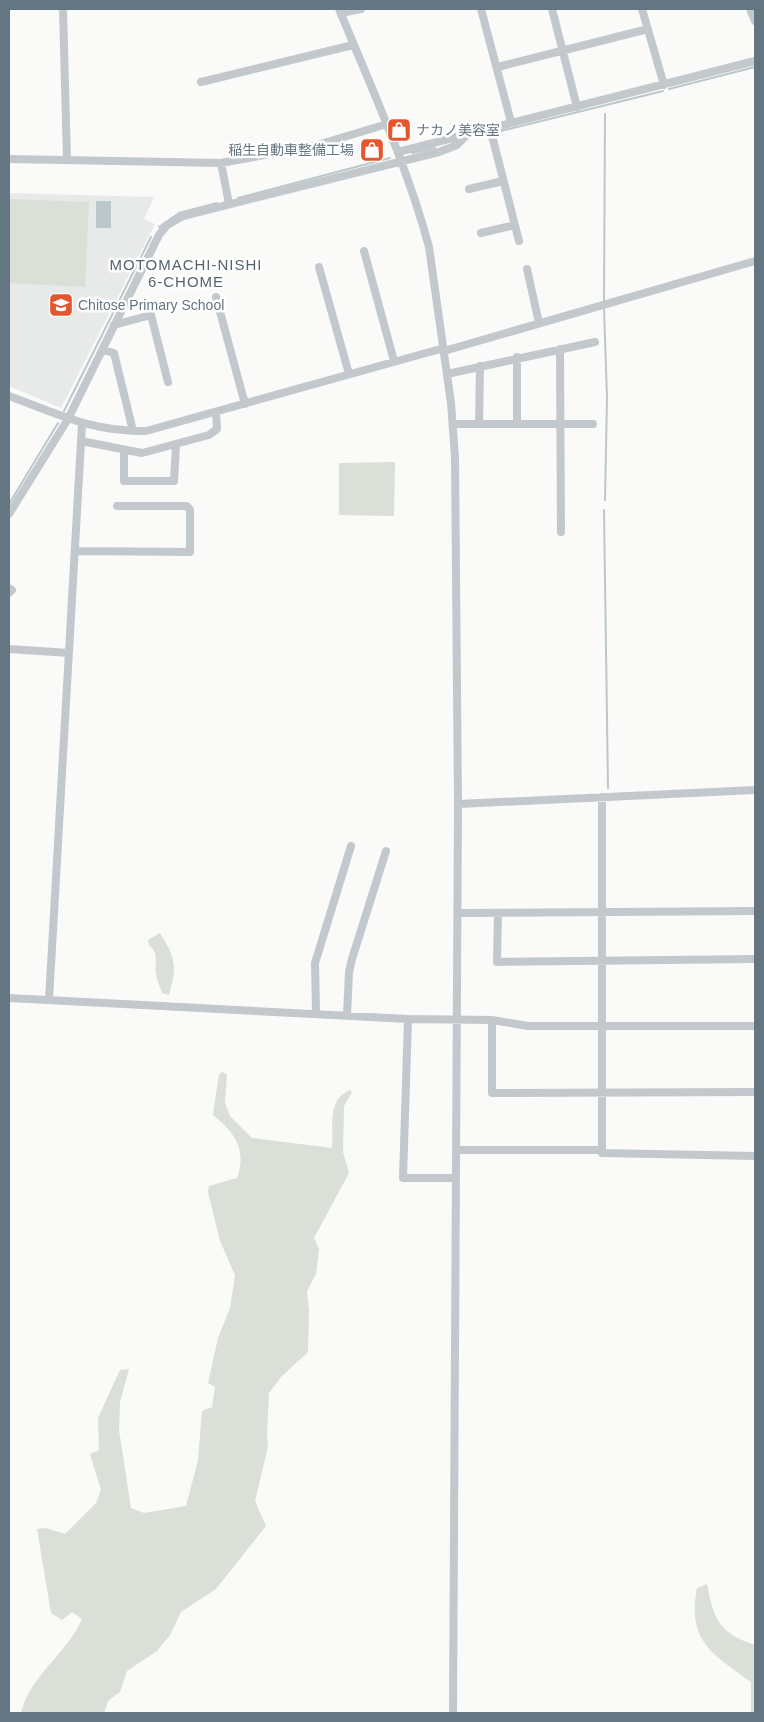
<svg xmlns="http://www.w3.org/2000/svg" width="764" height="1722" viewBox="0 0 764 1722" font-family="Helvetica,'Noto Sans JP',sans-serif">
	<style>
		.built { fill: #e8e9e9 }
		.green { fill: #dadfd7 }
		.water { fill: #bbc7cb }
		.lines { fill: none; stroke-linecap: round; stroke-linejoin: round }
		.stream { stroke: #bbc7cb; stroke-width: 2 }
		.minor { stroke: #c3c8cc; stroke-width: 8 }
		.labels { text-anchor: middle; stroke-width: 5; stroke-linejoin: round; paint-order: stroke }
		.poi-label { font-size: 14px; fill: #657683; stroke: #fff; text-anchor: start }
		.neighbourhood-label { font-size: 15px; letter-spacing: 1px; fill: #57646e; stroke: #fff }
	</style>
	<rect width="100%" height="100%" fill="#fafaf8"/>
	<!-- built -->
	<path class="built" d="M 9,193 L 154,197 L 144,219 L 155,224 L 61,408 L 9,386 Z"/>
	<!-- green -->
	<path class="green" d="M 9,199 L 89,202 L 85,287 L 9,283 Z
		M 395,462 L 394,516 L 339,515 L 339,463 Z
		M 160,933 C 176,958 177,967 169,995 L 162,993 C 160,987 157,980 156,974 C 154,961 160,954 149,945 L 148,940 Z
		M 223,1072 L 227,1075 L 225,1103 L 230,1116 L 252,1138 L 332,1148 C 334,1130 326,1099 350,1090 L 352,1092 L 344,1106 L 343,1152 L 349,1173 L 314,1238 L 319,1249 L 316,1274 L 307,1291 L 309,1311 L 308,1352 L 281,1377 L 269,1393 L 267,1435 L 268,1447 L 255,1501 L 266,1526 L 216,1589 L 181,1612 L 170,1635 L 157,1651 L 127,1671 L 120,1692 L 108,1701 L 104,1713 L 21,1713 C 30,1675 67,1654 82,1619 L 72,1612 L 62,1620 L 51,1613 L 37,1529 L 46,1528 L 65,1534 L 96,1503 L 101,1490 L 90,1454 L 99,1450 L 98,1418 L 120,1370 L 129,1369 L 120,1402 L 119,1430 L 131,1508 L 144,1513 L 186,1506 L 198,1460 L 202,1411 L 212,1407 L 215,1387 L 208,1383 L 218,1338 L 230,1308 L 235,1275 L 220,1241 L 208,1192 L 209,1186 L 237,1178 C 247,1149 235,1133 213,1115 L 219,1074 Z
		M 707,1584 C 714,1620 719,1633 755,1645 L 755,1713 L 751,1713 L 751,1682 C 712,1654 687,1641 697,1588 Z"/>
	<!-- water -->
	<path class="water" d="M 96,201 L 111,201 L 111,228 L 96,228 Z"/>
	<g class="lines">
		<!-- stream -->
		<path class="stream" d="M 669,89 L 755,67
			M 497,132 L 663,91
			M 412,153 L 435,148
			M 238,198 L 390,158
			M 159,227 L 179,213 L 217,203
			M 604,301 L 605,114
			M 604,308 L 607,398 L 605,500
			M 64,411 L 151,237
			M 9,504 L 58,423
			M 604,510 L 608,788"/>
		<!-- minor -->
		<path class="minor" d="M 63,9 L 67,160
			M 339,9 C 371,87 407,165 429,247 L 451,403 L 455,458 L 458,804 L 453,1713
			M 481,9 L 511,122
			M 552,9 L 577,107
			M 642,9 L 664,85
			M 750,9 L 755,21
			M 341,13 L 361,9
			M 498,67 L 648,29
			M 201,82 L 353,45
			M 490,128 L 519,241
			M 398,152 L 755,61
			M 9,159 L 221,163 L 314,146 L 387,124
			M 221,163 L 229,204
			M 469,189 L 503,181
			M 481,233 L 515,225
			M 364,251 L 394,361
			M 319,267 L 349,374
			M 527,269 L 539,323
			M 216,297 L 245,404
			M 114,325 L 151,315 L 168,382
			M 560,349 L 561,532
			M 103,350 L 114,353 L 133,431
			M 444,351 L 755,261
			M 447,374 L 595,342
			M 9,396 C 58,414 92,432 146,431 L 444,348
			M 453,424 L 593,424
			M 479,424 L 480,366
			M 517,424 L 517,357
			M 81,441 L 142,453 L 209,435 L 217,429 L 216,412
			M 124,451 L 124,481 L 174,481 L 176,445
			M 9,514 L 68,419 L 159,235 L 167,225 L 183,216 L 439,152 L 457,145 L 468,134
			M 76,551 L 190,552 L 190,510 L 187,506 L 117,506
			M 9,588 L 12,590 L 9,593
			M 9,649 L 69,653
			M 602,797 L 602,1150
			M 458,804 L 755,790
			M 458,913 L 755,911
			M 498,913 L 497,962 L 755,959
			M 9,998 L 408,1019 L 492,1020 L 492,1093 L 755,1092
			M 49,1000 L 82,424
			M 316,1013 L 315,963 L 351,846
			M 347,1015 L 349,972 L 352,959 L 386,851
			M 408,1019 L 403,1178 L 456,1178
			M 492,1020 L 528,1026 L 755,1026
			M 456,1150 L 602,1150 L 602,1153 L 755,1156"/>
	</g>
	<!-- icons -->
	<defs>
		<symbol id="shop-square" viewBox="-11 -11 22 22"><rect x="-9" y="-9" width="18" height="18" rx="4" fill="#e4572e" stroke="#fff"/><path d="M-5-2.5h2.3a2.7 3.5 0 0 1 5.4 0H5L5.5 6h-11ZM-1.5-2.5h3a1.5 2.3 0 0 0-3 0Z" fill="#fff"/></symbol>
		<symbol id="school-square" viewBox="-11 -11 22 22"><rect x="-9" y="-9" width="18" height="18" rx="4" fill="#e4572e" stroke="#fff"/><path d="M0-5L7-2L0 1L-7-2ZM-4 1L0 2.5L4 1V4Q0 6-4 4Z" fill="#fff"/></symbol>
	</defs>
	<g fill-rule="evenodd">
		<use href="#shop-square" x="385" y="116" width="28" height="28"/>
		<use href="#shop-square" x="358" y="136" width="28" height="28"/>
		<use href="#school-square" x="47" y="291" width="28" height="28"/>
	</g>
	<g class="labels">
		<!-- poi labels -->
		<g class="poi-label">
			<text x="416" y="135">ナカノ美容室</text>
			<text x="354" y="155" text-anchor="end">稲生自動車整備工場</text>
			<text x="78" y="310">Chitose Primary School</text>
		</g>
		<!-- neighbourhood labels -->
		<g class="neighbourhood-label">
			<text x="186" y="270">MOTOMACHI-NISHI<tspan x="186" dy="17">6-CHOME</tspan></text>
		</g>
	</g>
	<!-- border -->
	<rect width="764" height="1722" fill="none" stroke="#657683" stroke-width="20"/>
</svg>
